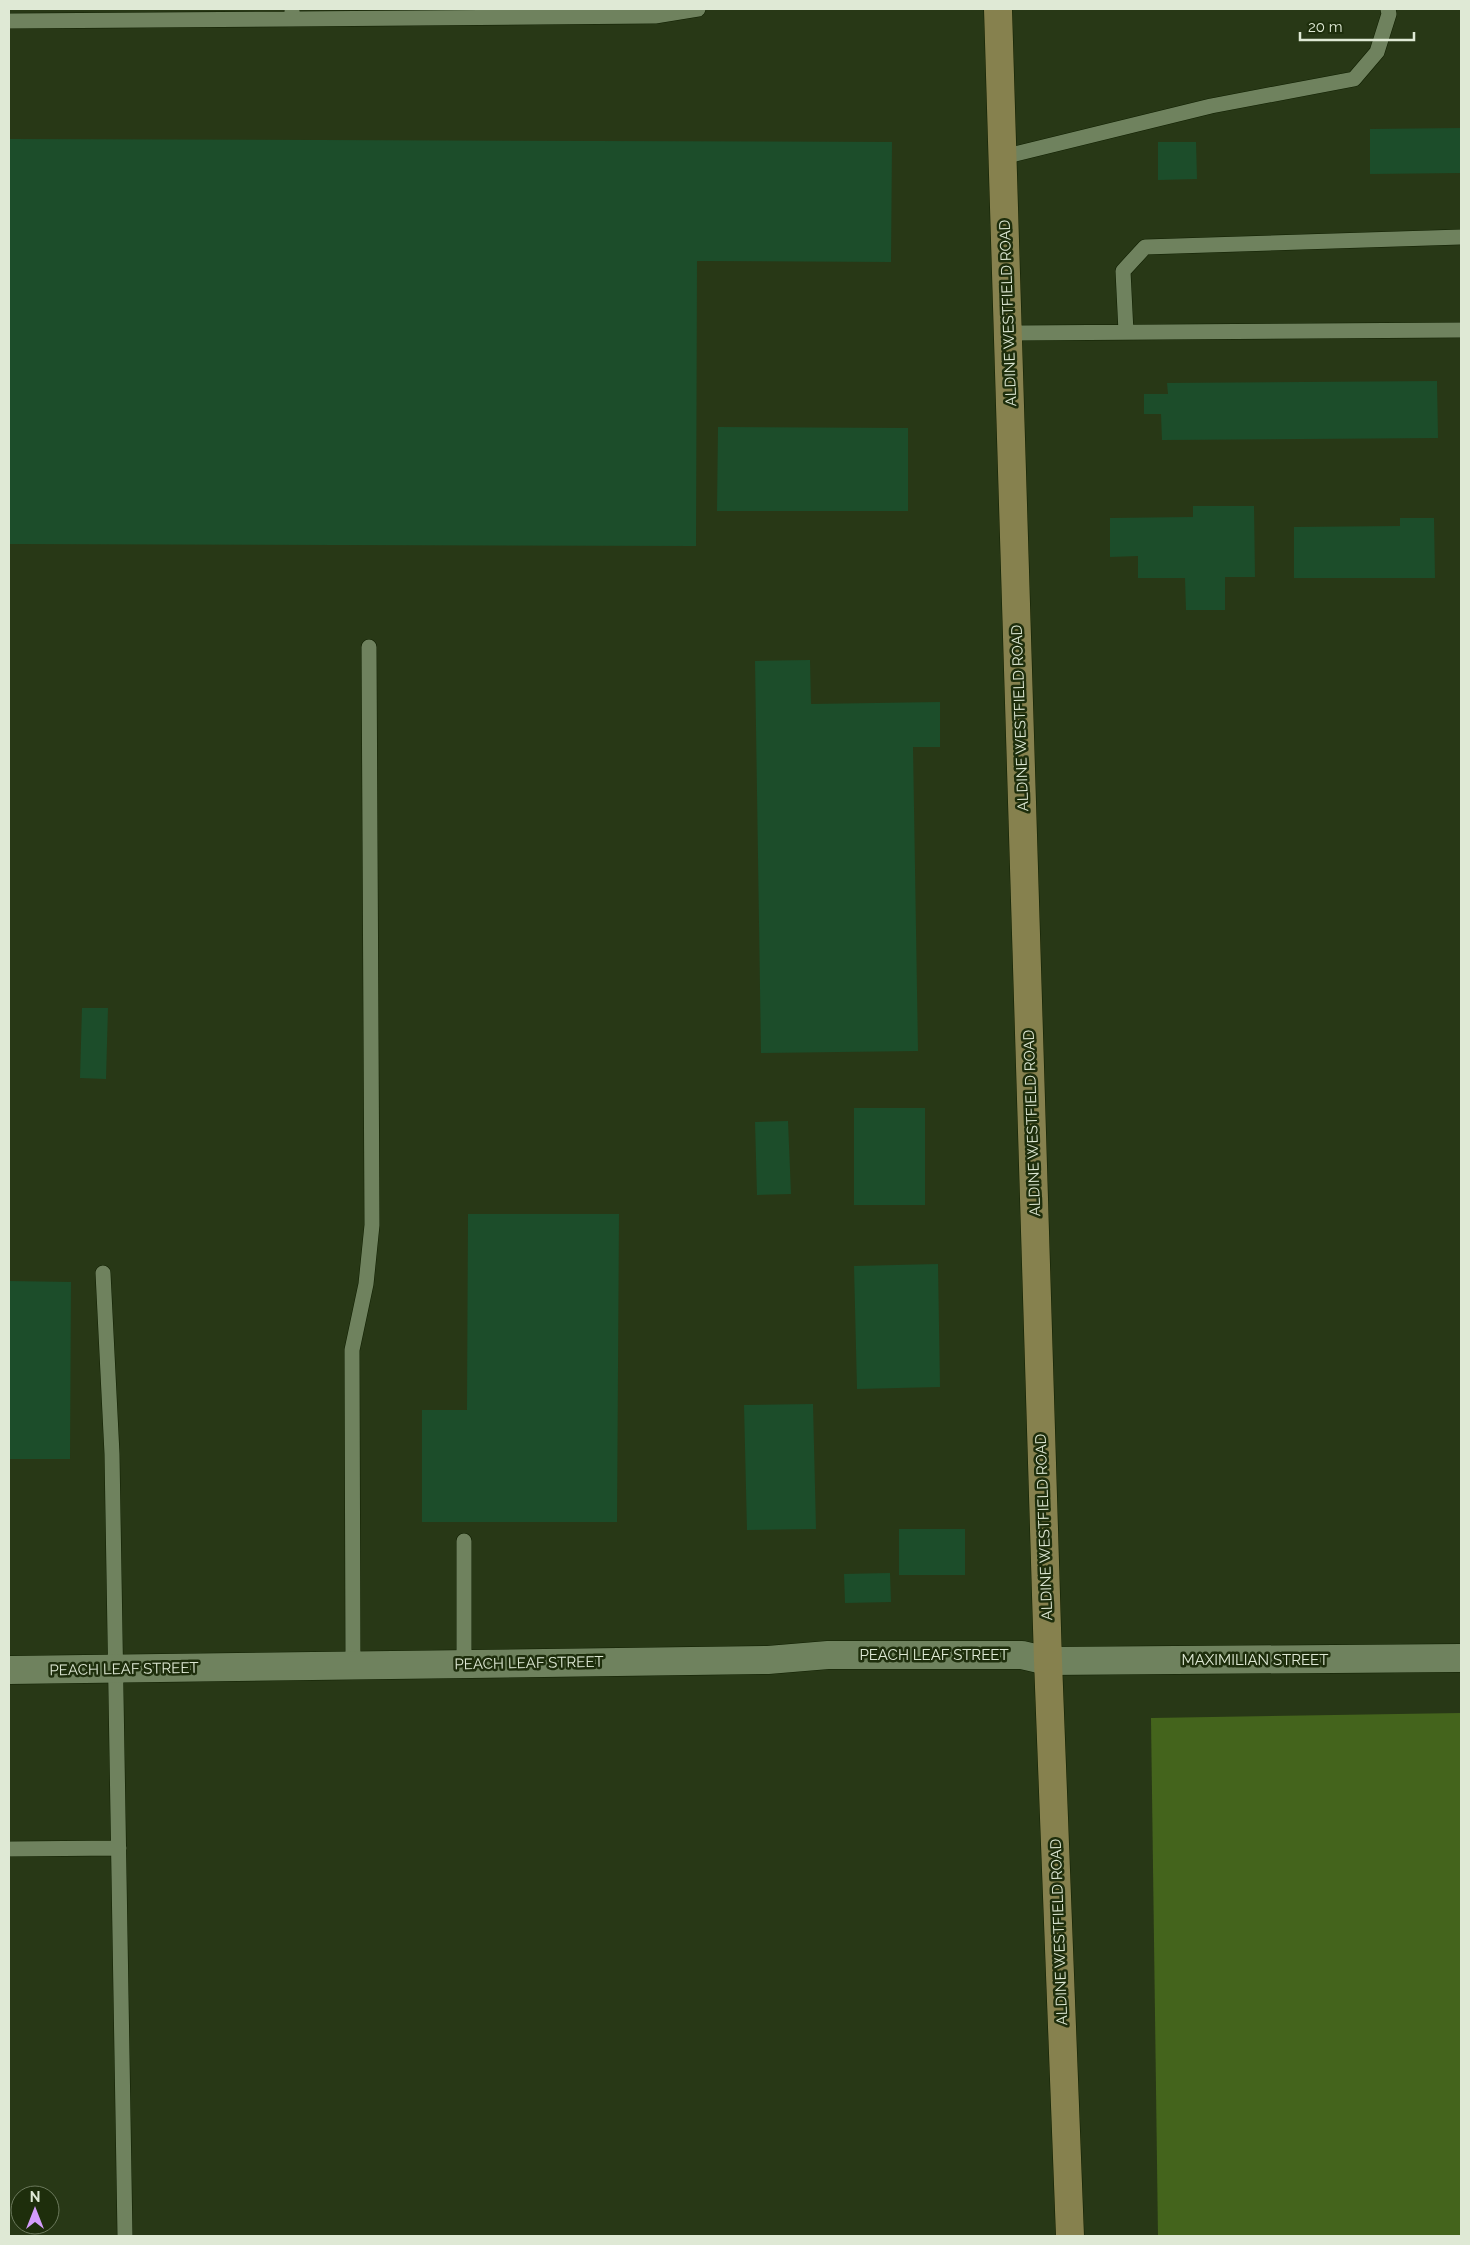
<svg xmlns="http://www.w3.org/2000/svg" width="1470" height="2245" viewBox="0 0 1470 2245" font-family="Raleway,sans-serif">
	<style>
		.forest { fill: #44641c }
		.building { fill: #1c4d2a }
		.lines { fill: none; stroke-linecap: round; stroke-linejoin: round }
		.lane-casing { stroke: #101f00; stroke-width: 16 }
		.street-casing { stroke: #101f00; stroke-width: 29 }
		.secondary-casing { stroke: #101f00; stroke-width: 29 }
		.lane { stroke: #6f825e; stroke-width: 15 }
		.street { stroke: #6f825e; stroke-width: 28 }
		.secondary { stroke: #86814e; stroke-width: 28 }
		.labels { text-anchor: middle; stroke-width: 5; stroke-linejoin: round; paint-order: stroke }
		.street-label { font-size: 15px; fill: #dfe9d5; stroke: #1e2e0c }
	</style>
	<rect width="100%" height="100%" fill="#283816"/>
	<!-- forest -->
	<path class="forest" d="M 1461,1713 L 1461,2236 L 1158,2236 L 1151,1718 Z"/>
	<!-- building -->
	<path class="building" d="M 1461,128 L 1461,173 L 1370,174 L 1370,129 Z
		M 9,139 L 892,142 L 891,262 L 697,261 L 696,546 L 9,544 Z
		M 1158,142 L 1196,142 L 1197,179 L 1158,180 Z
		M 1437,381 L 1438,438 L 1162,440 L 1161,414 L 1144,414 L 1144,394 L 1168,394 L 1167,383 Z
		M 718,427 L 908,428 L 908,511 L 717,511 Z
		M 1193,506 L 1254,506 L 1255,577 L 1225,577 L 1225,610 L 1186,610 L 1185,578 L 1138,578 L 1138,556 L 1110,557 L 1110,518 L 1193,517 Z
		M 1400,518 L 1434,518 L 1435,578 L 1294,578 L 1294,527 L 1400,526 Z
		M 810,660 L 811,704 L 940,702 L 940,747 L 913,747 L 918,1051 L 761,1053 L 755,661 Z
		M 82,1008 L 108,1008 L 106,1079 L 80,1078 Z
		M 854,1108 L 925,1108 L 925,1205 L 854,1205 Z
		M 788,1121 L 791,1194 L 757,1195 L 755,1122 Z
		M 468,1214 L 619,1214 L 617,1522 L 422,1522 L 422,1410 L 467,1410 Z
		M 938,1264 L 940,1387 L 857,1389 L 854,1266 Z
		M 9,1281 L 71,1282 L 70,1459 L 9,1459 Z
		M 813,1404 L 816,1529 L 747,1530 L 744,1405 Z
		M 899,1529 L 965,1529 L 965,1575 L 899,1575 Z
		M 890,1573 L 891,1602 L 845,1603 L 844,1574 Z"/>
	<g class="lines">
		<defs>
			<path id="lane" d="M 292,9 L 292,19 L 655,16 L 698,9
				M 9,21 L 292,19
				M 1003,157 L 1211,106 L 1354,79 L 1377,52 L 1389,14 L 1388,9
				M 1126,332 L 1123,271 L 1145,247 L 1461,237
				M 1008,333 L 1461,330
				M 103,1273 L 112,1454 L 125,2236
				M 464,1664 L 464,1541
				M 353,1666 L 352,1350 L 366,1284 L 372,1225 L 369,647
				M 9,1849 L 119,1848"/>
			<path id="street" d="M 9,1670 L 768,1660 L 828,1655 L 1022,1655 L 1048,1661 L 1461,1658"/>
			<path id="secondary" d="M 998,9 L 1048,1661 L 1070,2236"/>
		</defs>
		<!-- lane casing -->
		<use href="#lane" class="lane-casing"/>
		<!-- street casing -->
		<use href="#street" class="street-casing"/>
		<!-- secondary casing -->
		<use href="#secondary" class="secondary-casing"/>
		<!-- lane -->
		<use href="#lane" class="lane"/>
		<!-- street -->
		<use href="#street" class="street"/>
		<!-- secondary -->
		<use href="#secondary" class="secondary"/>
	</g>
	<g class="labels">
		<!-- street labels -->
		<g class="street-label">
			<text transform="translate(1008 313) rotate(-92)" y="5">ALDINE WESTFIELD ROAD</text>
			<text transform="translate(1020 718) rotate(-92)" y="5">ALDINE WESTFIELD ROAD</text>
			<text transform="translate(1032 1123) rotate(-92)" y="5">ALDINE WESTFIELD ROAD</text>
			<text transform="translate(1044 1527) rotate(-92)" y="5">ALDINE WESTFIELD ROAD</text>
			<text x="934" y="1660">PEACH LEAF STREET</text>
			<text x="1255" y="1665">MAXIMILIAN STREET</text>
			<text transform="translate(529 1663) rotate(-1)" y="5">PEACH LEAF STREET</text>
			<text transform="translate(124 1669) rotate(-1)" y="5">PEACH LEAF STREET</text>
			<text transform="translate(1059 1932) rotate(-92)" y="5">ALDINE WESTFIELD ROAD</text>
		</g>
	</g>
	<!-- border -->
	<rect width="1470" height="2245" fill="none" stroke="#dfe9d5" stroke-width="20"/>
	<!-- north arrow -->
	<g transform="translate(35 2210)"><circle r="24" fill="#1e2e0c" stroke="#6b795c"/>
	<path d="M0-4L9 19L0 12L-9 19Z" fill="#d49cfc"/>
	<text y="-8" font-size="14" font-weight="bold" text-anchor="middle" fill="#dfe9d5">N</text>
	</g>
	<!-- scale -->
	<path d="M1300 32v8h114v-8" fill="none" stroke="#dfe9d5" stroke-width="2.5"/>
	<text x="1308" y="32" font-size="15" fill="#dfe9d5" stroke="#1e2e0c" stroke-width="4" paint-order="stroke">20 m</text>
</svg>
